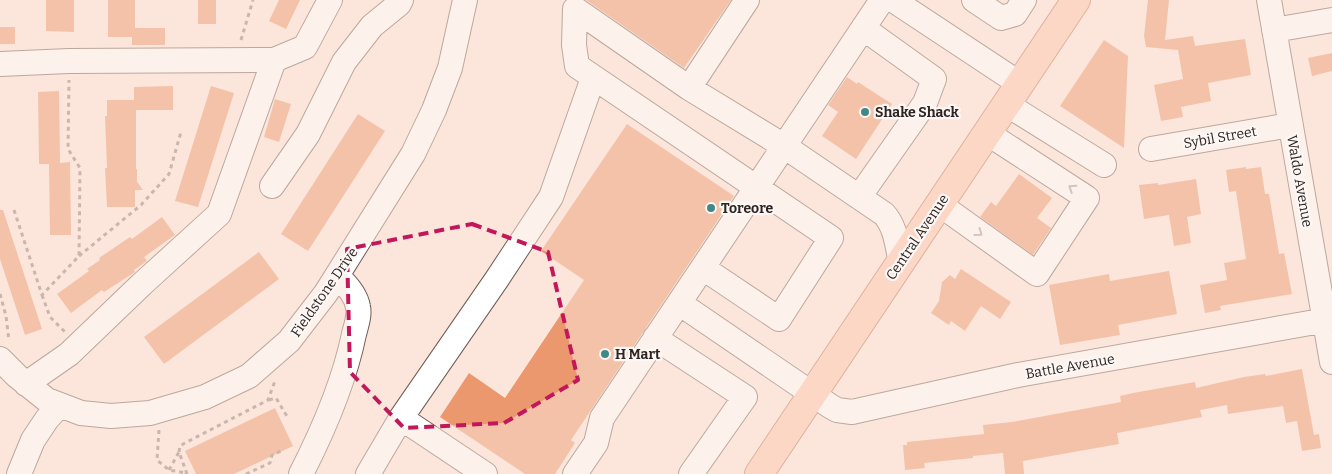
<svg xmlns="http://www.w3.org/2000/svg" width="1332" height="474" viewBox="0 0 1332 474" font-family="Bitter,serif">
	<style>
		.building { fill: #eb986e }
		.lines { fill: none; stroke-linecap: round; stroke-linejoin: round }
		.minor-casing { stroke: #705d54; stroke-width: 26 }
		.major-casing { stroke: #b57555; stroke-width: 30 }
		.path { stroke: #8c7d76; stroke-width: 3; stroke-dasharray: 4 4; stroke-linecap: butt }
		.minor { stroke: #fff; stroke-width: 24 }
		.major { stroke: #fec6aa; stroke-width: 28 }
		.oneway { stroke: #a19d9c }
		.marked { fill: none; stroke: #c2185b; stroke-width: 4; stroke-dasharray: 10 6; stroke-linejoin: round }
		.poi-dot { fill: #418986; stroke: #fcf7f5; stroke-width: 2 }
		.labels { text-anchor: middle; stroke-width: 4.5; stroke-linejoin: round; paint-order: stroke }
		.poi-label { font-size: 14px; font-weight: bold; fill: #2e2522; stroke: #fcf7f5; text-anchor: start }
		.street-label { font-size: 14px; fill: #2e2522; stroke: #fcf7f5 }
	</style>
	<rect width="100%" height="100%" fill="#fce6db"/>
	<!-- building -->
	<path class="building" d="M 46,0 L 74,0 L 74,32 L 46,31 Z
		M 108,0 L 135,0 L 135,28 L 165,28 L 165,45 L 132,45 L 132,37 L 108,37 Z
		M 198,0 L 216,0 L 216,24 L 198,24 Z
		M 279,0 L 300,0 L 286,29 L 269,21 Z
		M 586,0 L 731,0 L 684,68 Z
		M 1148,0 L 1169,0 L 1165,40 L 1193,36 L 1195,46 L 1245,39 L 1251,75 L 1208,83 L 1211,101 L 1181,107 L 1183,117 L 1161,121 L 1154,85 L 1183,79 L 1178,50 L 1146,47 L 1144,36 Z
		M 0,27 L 15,27 L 15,44 L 0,44 Z
		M 1104,40 L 1128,56 L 1124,148 L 1060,106 Z
		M 1332,53 L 1332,71 L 1312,76 L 1308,58 Z
		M 847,77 L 857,84 L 858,82 L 892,104 L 856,159 L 822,136 L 838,112 L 828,105 Z
		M 173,86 L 173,110 L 136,110 L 136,169 L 137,169 L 137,182 L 143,190 L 135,190 L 135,207 L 107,207 L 105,168 L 107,168 L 105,116 L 107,116 L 107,100 L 134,100 L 134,87 Z
		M 211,86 L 234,93 L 198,207 L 175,201 Z
		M 59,91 L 60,163 L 70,162 L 71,235 L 50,235 L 49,164 L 39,164 L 38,92 Z
		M 275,99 L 291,104 L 279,142 L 264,137 Z
		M 358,114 L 385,131 L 308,251 L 281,234 Z
		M 627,124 L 734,196 L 571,440 L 575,443 L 555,474 L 525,474 L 440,417 L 469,373 L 505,398 L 584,280 L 541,251 Z
		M 1246,167 L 1246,169 L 1261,167 L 1265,194 L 1269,194 L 1279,254 L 1284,253 L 1292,294 L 1220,306 L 1221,310 L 1205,313 L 1200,285 L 1227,280 L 1224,263 L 1246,259 L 1236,191 L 1229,192 L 1226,170 Z
		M 1019,174 L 1052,198 L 1037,218 L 1051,228 L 1033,255 L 980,217 L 991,202 L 996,206 Z
		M 1196,179 L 1201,214 L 1187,217 L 1191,243 L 1174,246 L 1169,215 L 1144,219 L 1139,185 L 1158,183 L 1158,185 Z
		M 0,210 L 3,210 L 42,329 L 25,335 L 0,259 Z
		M 162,217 L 175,235 L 144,257 L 147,261 L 134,270 L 135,272 L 104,292 L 102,290 L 71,313 L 57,294 L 89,271 L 87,269 L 100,260 L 99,258 L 130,237 L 132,239 Z
		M 259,252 L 279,279 L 164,364 L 144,337 Z
		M 961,269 L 1011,302 L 1000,319 L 981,306 L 965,331 L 951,321 L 949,325 L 931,313 L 939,301 L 942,282 L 950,275 L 955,279 Z
		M 1169,271 L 1177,314 L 1118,325 L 1120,335 L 1060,345 L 1049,285 L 1109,274 L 1110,281 Z
		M 1302,369 L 1314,435 L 1319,434 L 1321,448 L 1302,451 L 1297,421 L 1286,423 L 1283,406 L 1228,414 L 1227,405 L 1200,410 L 1202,417 L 1117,433 L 1119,444 L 1023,461 L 1024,474 L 1005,474 L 1003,453 L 973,456 L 973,458 L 924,463 L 925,468 L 905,470 L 903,445 L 907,445 L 907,442 L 984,434 L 983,425 L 1012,422 L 1121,402 L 1120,396 L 1133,393 L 1195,382 L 1196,388 L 1244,377 L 1265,374 L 1266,376 Z
		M 275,408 L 293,446 L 234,474 L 196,474 L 185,451 Z"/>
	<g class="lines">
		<defs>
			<path id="minor" d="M 893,0 L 1020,84
				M 974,0 L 1001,18 L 1015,14 L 1024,0
				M 1269,0 L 1332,362
				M 1274,30 L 1332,20
				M 0,64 L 69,61 L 274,60
				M 689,88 L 747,0
				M 1006,104 L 1104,165
				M 1151,149 L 1290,125
				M 272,186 L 308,134 L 344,62 L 372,26 L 399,4 L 401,0
				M 859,197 L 925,103 L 934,79 L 863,28
				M 939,204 L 1037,274 L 1087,198 L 987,133
				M 703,268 L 779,319 L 831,238 L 577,66 L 574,45 L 575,9 L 689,88 L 784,146 L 884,214 C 896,227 897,246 901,262
				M 679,303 L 830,406 L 837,410 L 852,412 L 1018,375 L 1332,319
				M 655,338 L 745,397 L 691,474
				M 0,359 L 17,376 L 47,400 L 81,413 L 111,416 L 150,413 L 205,397 L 249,376 L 289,341 L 326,293 L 413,154 L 434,110 L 450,68 L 465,0
				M 26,384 L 69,354 L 142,284 L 219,214 L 274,60 L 305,47 L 330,0
				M 401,418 L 497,279 L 551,197 L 593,78
				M 19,474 L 33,440 L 47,419 L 60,405
				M 301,474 C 324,429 344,383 354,334 C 356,326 360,315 358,307 C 356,295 346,284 337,276
				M 368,474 L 401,418 L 485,474
				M 575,474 L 596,443 L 602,418 L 882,0"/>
			<path id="major" d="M 759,474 L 1076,0"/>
		</defs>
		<!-- minor casing -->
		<use href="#minor" class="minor-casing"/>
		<!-- major casing -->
		<use href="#major" class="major-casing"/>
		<!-- path -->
		<path class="path" d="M 241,40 L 253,0
			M 14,210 L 42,295 L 79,256 L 80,168 L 68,149 L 69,80
			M 79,256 L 141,205 L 169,174 L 181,132
			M 0,294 L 6,316 L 9,341
			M 42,295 L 50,317 L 65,332
			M 269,400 L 276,398 L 288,418
			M 159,430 L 157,460 L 169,470 L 186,473 L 185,474
			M 179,452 L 180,446 L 185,443 L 268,400 L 275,381
			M 169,470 L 179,452 L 187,474
			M 246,474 L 270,463 L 272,455 L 281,451"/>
		<!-- minor -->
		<use href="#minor" class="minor"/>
		<!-- major -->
		<use href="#major" class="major"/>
	</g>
	<!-- one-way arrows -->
	<defs><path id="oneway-chevron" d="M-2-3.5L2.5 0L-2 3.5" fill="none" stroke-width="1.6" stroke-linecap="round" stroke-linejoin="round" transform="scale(1.25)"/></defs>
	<g class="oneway">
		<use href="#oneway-chevron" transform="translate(1072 188) rotate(-147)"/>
		<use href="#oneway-chevron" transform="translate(979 233) rotate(36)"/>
	</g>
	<!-- marked area -->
	<path d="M0 0H1332V474H0ZM 472,224 L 548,252 L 578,380 L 504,423 L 404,428 L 350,372 L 347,249 Z" fill="#fce6db" fill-opacity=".55" fill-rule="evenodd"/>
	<path class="marked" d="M 472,224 L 548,252 L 578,380 L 504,423 L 404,428 L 350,372 L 347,249 Z"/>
	<!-- markers -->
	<g class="poi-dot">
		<circle cx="865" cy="112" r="5"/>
		<circle cx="711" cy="208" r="5"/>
		<circle cx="605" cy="354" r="5"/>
	</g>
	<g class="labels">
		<!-- poi labels -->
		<g class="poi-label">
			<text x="875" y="117">Shake Shack</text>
			<text x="721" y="213">Toreore</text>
			<text x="615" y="359">H Mart</text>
		</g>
		<!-- street labels -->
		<g class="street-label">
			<text transform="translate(1220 137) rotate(-10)" y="5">Sybil Street</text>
			<text transform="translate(1300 181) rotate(80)" y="5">Waldo Avenue</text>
			<text transform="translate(917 237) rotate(-56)" y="5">Central Avenue</text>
			<text transform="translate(324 292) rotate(-55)" y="5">Fieldstone Drive</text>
			<text transform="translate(1070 366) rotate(-10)" y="5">Battle Avenue</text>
		</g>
	</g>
</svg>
